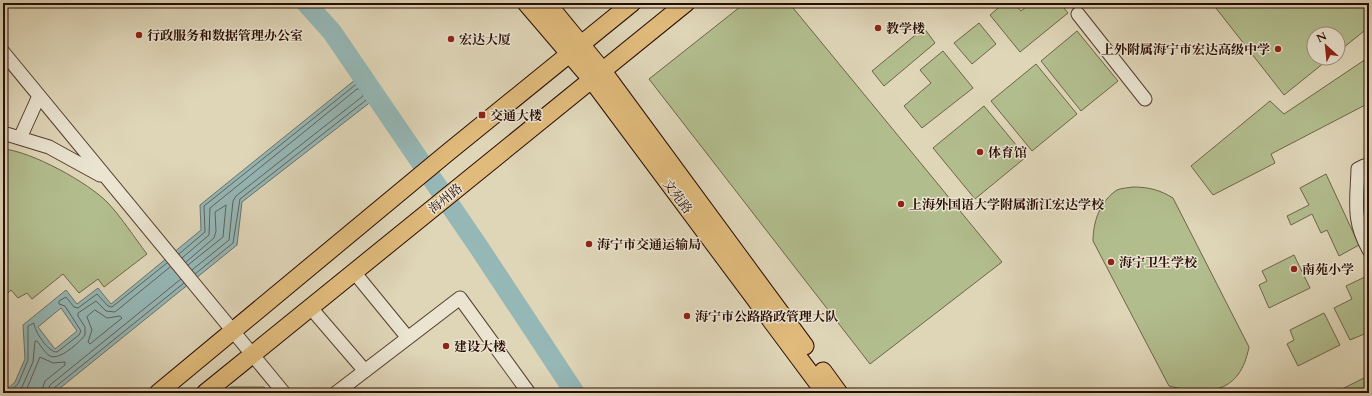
<svg xmlns="http://www.w3.org/2000/svg" width="1372" height="396" viewBox="0 0 1372 396" font-family="Cardo,'Noto Serif SC',serif">
	<style>
		.green { fill: #b2bd8e; stroke: #6e6448 }
		.water { fill: #95b7b6; stroke: #6a736e; fill-rule: evenodd }
		.lines { fill: none; stroke-linecap: round; stroke-linejoin: round }
		.shore { stroke: #5f625c; stroke-width: 1 }
		.river { stroke: #95b7b6; stroke-width: 20 }
		.minor-casing { stroke: #563e30; stroke-width: 15 }
		.major-casing { stroke: #290c03; stroke-width: 19 }
		.minor { stroke: #eae4d1; stroke-width: 13 }
		.major { stroke: #e0bb7c; stroke-width: 17 }
		.poi-dot { fill: #8f2418; stroke: #eae4d1; stroke-width: 1.5 }
		.labels { text-anchor: middle; stroke-width: 3; stroke-linejoin: round; paint-order: stroke }
		.poi-label { font-size: 13px; font-weight: bold; fill: #290c03; stroke: #eae4d1; text-anchor: start }
		.street-label { font-size: 13px; fill: #290c03; stroke: #eae4d1 }
	</style>
	<rect width="100%" height="100%" fill="#dfd6b8"/>
	<filter id="stains"><feTurbulence type="fractalNoise" baseFrequency=".005" numOctaves="4"/><feColorMatrix values="0 0 0 0 .2 0 0 0 0 .09 0 0 0 0 .02 0 0 0 .5 -.17"/></filter>
	<radialGradient id="worn" r=".72"><stop offset=".6" stop-color="#630" stop-opacity="0"/><stop offset="1" stop-color="#630" stop-opacity=".3"/></radialGradient>
	<!-- green -->
	<path class="green" d="M 745,3 L 789,3 L 1002,262 L 870,364 L 649,79 Z
		M 1004,3 L 1014,3 L 1021,11 L 1031,3 L 1060,3 L 1068,13 L 1020,52 L 990,15 Z
		M 1212,3 L 1369,3 L 1369,27 L 1338,52 L 1338,34 L 1314,34 L 1314,58 L 1330,58 L 1284,95 Z
		M 979,23 L 996,44 L 972,64 L 954,43 Z
		M 924,28 L 935,43 L 884,86 L 872,71 Z
		M 1077,31 L 1118,81 L 1081,111 L 1041,61 Z
		M 943,51 L 973,88 L 922,128 L 904,106 L 931,83 L 920,70 Z
		M 1369,57 L 1369,103 L 1271,154 L 1275,163 L 1213,195 L 1191,166 L 1270,101 L 1284,114 Z
		M 1036,64 L 1077,114 L 1032,151 L 991,101 Z
		M 984,106 L 1026,157 L 975,199 L 933,148 Z
		M 3,149 C 31,151 89,183 108,203 C 122,218 134,237 147,254 L 104,287 L 98,279 L 79,293 L 63,274 L 32,299 L 27,293 L 18,298 L 11,290 L 8,293 L 3,289 Z
		M 1326,174 L 1359,245 L 1339,256 L 1327,230 L 1321,233 L 1312,214 L 1291,225 L 1287,216 L 1309,205 L 1300,188 Z
		M 1133,187 C 1149,187 1160,190 1173,198 L 1249,347 C 1240,393 1210,396 1169,386 L 1093,241 C 1093,222 1100,201 1117,190 C 1121,188 1128,188 1133,187 Z
		M 1369,187 L 1369,242 C 1364,222 1357,205 1369,187 Z
		M 1294,255 L 1310,288 L 1269,308 L 1259,285 L 1267,281 L 1262,271 Z
		M 1369,275 L 1369,332 L 1350,340 L 1334,308 L 1352,299 L 1346,286 Z
		M 1324,313 L 1340,345 L 1298,366 L 1287,344 L 1294,340 L 1290,330 Z
		M 1364,378 L 1369,390 L 1363,393 L 1334,393 Z
		M 231,387 L 264,387 L 270,393 L 223,393 Z"/>
	<!-- water -->
	<path class="water" d="M 361,75 L 377,97 L 242,202 L 237,245 L 54,393 L 3,393 L 15,382 L 25,359 L 23,325 L 66,290 L 77,304 L 98,288 L 111,304 L 201,230 L 200,205 ZM 61,308 L 77,331 L 55,349 L 38,327 Z"/>
	<g class="lines">
		<!-- shore -->
		<path class="shore" d="M 179,254 L 205,232 L 204,206 L 359,82 L 361,82 L 370,97 L 240,199 L 233,243 L 195,274
			M 182,258 L 209,235 L 210,208 L 357,89 L 360,89 L 363,94 L 363,96 L 236,196 L 233,201 L 229,240 L 192,270
			M 186,262 L 214,238 L 216,231 L 215,212 L 226,205 L 223,237 L 188,265
			M 95,310 L 107,318 L 120,316 L 122,318 L 90,344 L 88,342 L 92,330 L 87,317 Z
			M 8,393 L 18,384 L 28,360 L 28,326 L 34,323 C 34,331 49,353 57,352 L 79,335 L 81,331 L 65,306 L 59,304 L 59,301 L 66,297 L 74,307 L 78,308 L 97,294 L 108,306 L 112,307 L 167,263
			M 15,393 L 22,387 L 33,362 L 35,341 L 37,341 C 41,346 45,353 50,356 C 59,361 80,342 85,335 L 85,327 L 78,316 L 78,313 L 96,301 L 106,311 L 115,312 L 170,267
			M 25,393 L 40,357 L 53,363 L 65,362 L 65,365 L 45,381 L 41,393
			M 47,393 L 50,385 L 181,279
			M 52,393 L 54,388 L 184,283"/>
		<!-- river -->
		<path class="river" d="M 306,3 L 332,32 L 480,249 L 575,393"/>
		<defs>
			<path id="minor" d="M 1078,14 L 1145,99
				M 3,52 L 284,393
				M 3,133 L 49,147 L 100,175
				M 20,138 L 39,96
				M 1369,168 L 1364,166 L 1358,169 C 1357,202 1352,220 1369,250
				M 354,272 L 408,338
				M 310,307 L 365,371
				M 336,393 L 460,298 L 529,393"/>
			<path id="major" d="M 526,3 L 591,79 L 825,393
				M 547,3 L 602,70 L 805,346
				M 823,371 L 839,393
				M 158,393 L 446,154 L 632,3
				M 205,393 L 686,3"/>
		</defs>
		<!-- minor casing -->
		<use href="#minor" class="minor-casing"/>
		<!-- major casing -->
		<use href="#major" class="major-casing"/>
		<!-- minor -->
		<use href="#minor" class="minor"/>
		<!-- major -->
		<use href="#major" class="major"/>
	</g>
	<!-- markers -->
	<g class="poi-dot">
		<circle cx="878" cy="28" r="4"/>
		<circle cx="139" cy="35" r="4"/>
		<circle cx="451" cy="39" r="4"/>
		<circle cx="1278" cy="49" r="4"/>
		<rect x="478" y="111" width="8" height="8" rx="2"/>
		<circle cx="980" cy="152" r="4"/>
		<circle cx="901" cy="204" r="4"/>
		<circle cx="589" cy="244" r="4"/>
		<circle cx="1111" cy="262" r="4"/>
		<circle cx="1294" cy="269" r="4"/>
		<circle cx="687" cy="316" r="4"/>
		<circle cx="446" cy="346" r="4"/>
	</g>
	<g class="labels">
		<!-- poi labels -->
		<g class="poi-label">
			<text x="886" y="33">教学楼</text>
			<text x="147" y="40">行政服务和数据管理办公室</text>
			<text x="459" y="44">宏达大厦</text>
			<text x="1270" y="54" text-anchor="end">上外附属海宁市宏达高级中学</text>
			<text x="490" y="120">交通大楼</text>
			<text x="988" y="157">体育馆</text>
			<text x="909" y="209">上海外国语大学附属浙江宏达学校</text>
			<text x="597" y="249">海宁市交通运输局</text>
			<text x="1119" y="267">海宁卫生学校</text>
			<text x="1302" y="274">南苑小学</text>
			<text x="695" y="321">海宁市公路路政管理大队</text>
			<text x="454" y="351">建设大楼</text>
		</g>
		<!-- street labels -->
		<g class="street-label">
			<text transform="translate(678 196) rotate(53)" y="5">文苑路</text>
			<text transform="translate(445 198) rotate(-39)" y="5">海州路</text>
		</g>
	</g>
	<!-- margin -->
	<rect width="1372" height="396" fill="none" stroke="#dfd6b8" stroke-width="16"/>
	<rect x="4" y="4" width="1364" height="388" fill="none" stroke="#290c03" stroke-width="2"/>
	<rect x="8" y="8" width="1356" height="380" fill="none" stroke="#290c03"/>
	<!-- north arrow -->
	<g transform="translate(1326 46) rotate(333)"><circle r="19" fill="#eae4d1" stroke="#9d8e7f"/>
	<path d="M0-3L7 15L0 10L-7 15Z" fill="#8f2418"/>
	<text y="-6" font-size="11" font-weight="bold" text-anchor="middle" fill="#290c03">N</text>
	</g>
	<rect width="100%" height="100%" filter="url(#stains)"/>
	<rect width="100%" height="100%" fill="url(#worn)"/>
</svg>
